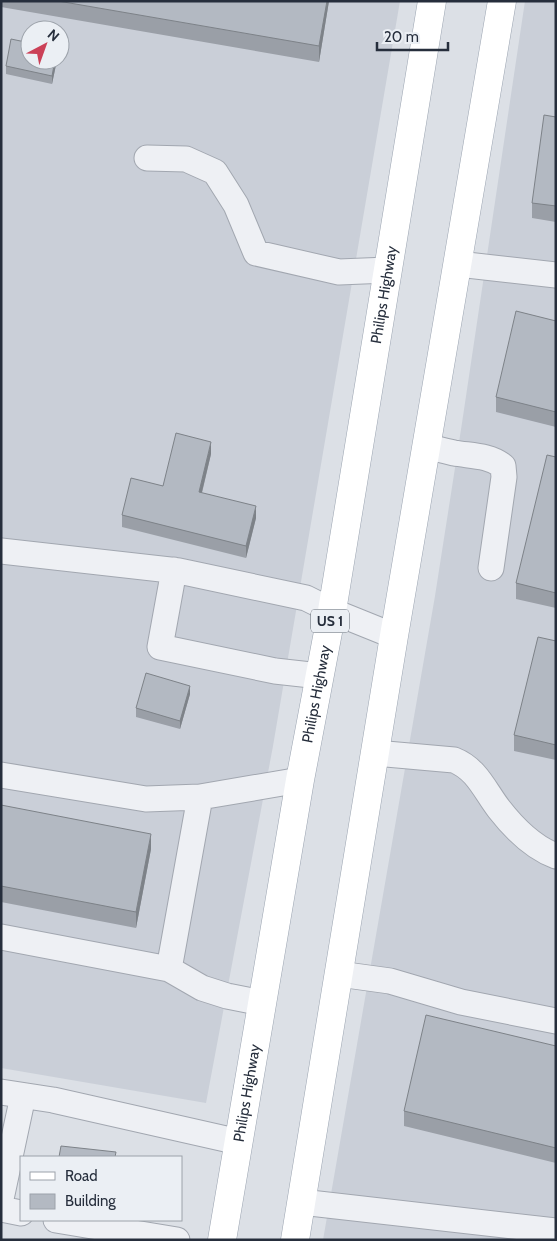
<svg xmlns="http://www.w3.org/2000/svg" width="557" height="1241" viewBox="0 0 557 1241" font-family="Cabin,sans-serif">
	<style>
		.built { fill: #cacfd8; fill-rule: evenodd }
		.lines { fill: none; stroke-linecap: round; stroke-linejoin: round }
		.minor-casing { stroke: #a2a7b0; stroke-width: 27 }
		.major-casing { stroke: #9ba4b1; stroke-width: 29 }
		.minor { stroke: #eef0f4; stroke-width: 25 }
		.major { stroke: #fff; stroke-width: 28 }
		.wall { fill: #9a9fa7 }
		.shaded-wall { fill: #7d8288 }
		.building { fill: #b3b9c2; stroke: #7d8288 }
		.labels { text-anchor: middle; stroke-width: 5; stroke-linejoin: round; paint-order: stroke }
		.shield { fill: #ebeff4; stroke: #616873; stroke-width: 1 }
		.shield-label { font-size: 14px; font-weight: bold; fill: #262e3c }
		.street-label { font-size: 15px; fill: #262e3c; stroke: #ebeff4 }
	</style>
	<rect width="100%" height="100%" fill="#dce0e6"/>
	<!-- built -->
	<path class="built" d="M 1,1 L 400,1 L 273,746 L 206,1103 L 1,1068 ZM 30,30 L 60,30 L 60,60 L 30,60 Z
		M 525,1 L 556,1 L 556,1240 L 323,1240 L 435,596 L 462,423 Z"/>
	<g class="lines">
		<defs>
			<path id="minor" d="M 147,158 L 186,159 L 215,172 L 236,205 L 256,253 L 339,272 L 388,270
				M 458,264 L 556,275
				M 427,446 C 436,449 445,451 454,453 C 471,456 489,455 503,466 L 504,477 L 491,568
				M 1,551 L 179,571 L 306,598 L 332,611 L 394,636
				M 174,570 L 160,647 L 275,671 L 320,676
				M 375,753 L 454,760 C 477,769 485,791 499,809 C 513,827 534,848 556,856
				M 1,775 L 146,799 L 200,797 L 300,780
				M 1,937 L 169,969 L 202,988 L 227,996 L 262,1003
				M 169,969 L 200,797
				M 339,974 L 390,981 L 461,1002 L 556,1021
				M 1,1092 L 53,1100 L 239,1142
				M 1,1199 L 23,1096
				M 301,1202 L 556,1231
				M 1,1209 L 21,1213
				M 56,1220 L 177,1240"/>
			<g id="major">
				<path id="s1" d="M 222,1240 L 300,780 L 332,611 L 432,1"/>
				<path d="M 295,1240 L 394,636 L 502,1"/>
			</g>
		</defs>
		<!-- minor casing -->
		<use href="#minor" class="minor-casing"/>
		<!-- major casing -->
		<use href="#major" class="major-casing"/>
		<!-- minor -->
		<use href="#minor" class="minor"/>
		<!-- major -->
		<use href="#major" class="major"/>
	</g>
	<!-- wall -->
	<path class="wall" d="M 1,1 L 329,1 L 319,62 L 1,7 Z
		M 57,60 L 52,84 L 6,74 L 6,66 Z
		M 556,117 L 556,222 L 532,218 L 532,203 Z
		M 556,321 L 556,427 L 496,412 L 496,397 Z
		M 211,454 L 202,493 L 256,518 L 246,558 L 122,527 L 122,515 Z
		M 556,457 L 556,608 L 516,599 L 516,583 Z
		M 556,641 L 556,760 L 514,751 L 514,735 Z
		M 190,694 L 180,729 L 136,717 L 136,708 Z
		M 1,805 L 151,849 L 136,928 L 1,902 Z
		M 556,1046 L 556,1163 L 404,1126 L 404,1111 Z"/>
	<!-- shaded-wall -->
	<path class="shaded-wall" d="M 327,1 L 329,1 L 319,62 L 319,46 Z
		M 55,60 L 57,60 L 52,84 L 52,76 Z
		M 211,442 L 211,454 L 199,504 L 199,492 Z
		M 256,506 L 256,518 L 246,558 L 246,546 Z
		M 190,686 L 190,694 L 180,729 L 180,721 Z
		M 151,834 L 151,849 L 136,928 L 136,912 Z"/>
	<!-- building -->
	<path class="building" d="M 58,1 L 327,1 L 319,46 Z
		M 11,39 L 30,43 L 30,60 L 55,60 L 52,76 L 6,66 Z
		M 544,115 L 556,117 L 556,206 L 532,203 Z
		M 516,311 L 556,321 L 556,412 L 496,397 Z
		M 176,433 L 211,442 L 199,492 L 256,506 L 246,546 L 122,515 L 131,478 L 163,486 Z
		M 547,455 L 556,457 L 556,593 L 516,583 Z
		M 538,637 L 556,641 L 556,745 L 514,735 Z
		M 146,673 L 190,686 L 180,721 L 136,708 Z
		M 1,805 L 151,834 L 136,912 L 1,886 Z
		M 426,1015 L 556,1046 L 556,1148 L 404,1111 Z
		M 61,1146 L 116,1152 L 115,1157 L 59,1157 Z"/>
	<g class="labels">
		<!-- shield labels -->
		<rect class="shield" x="311" y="609.5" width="38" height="23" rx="4"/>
		<g class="shield-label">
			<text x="330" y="626">US 1</text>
		</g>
		<!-- street labels -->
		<g class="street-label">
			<text dy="5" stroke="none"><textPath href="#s1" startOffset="959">Philips Highway</textPath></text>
			<text dy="5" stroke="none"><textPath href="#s1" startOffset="554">Philips Highway</textPath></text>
			<text dy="5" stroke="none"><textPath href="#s1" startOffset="149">Philips Highway</textPath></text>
		</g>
	</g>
	<!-- border -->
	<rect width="557" height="1241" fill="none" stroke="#262e3c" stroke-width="5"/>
	<!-- legend -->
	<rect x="20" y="1156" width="162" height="65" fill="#ebeff4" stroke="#9ca2aa"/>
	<rect x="30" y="1172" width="25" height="8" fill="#ffffff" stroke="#9ca2aa"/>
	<text x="65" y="1181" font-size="15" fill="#262e3c">Road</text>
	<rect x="30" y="1194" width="25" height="15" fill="#b3b9c2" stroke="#9ca2aa"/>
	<text x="65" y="1206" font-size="15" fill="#262e3c">Building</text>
	<!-- north arrow -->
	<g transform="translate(45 45) rotate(41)"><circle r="24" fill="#ebeff4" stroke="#9ca2aa"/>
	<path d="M0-4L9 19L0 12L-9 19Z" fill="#cb4057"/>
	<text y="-8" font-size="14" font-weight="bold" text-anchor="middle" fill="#262e3c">N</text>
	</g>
	<!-- scale -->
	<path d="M377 42v8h71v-8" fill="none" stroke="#262e3c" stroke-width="2.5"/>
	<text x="384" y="42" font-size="15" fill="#262e3c" stroke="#ebeff4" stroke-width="4" paint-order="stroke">20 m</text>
</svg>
